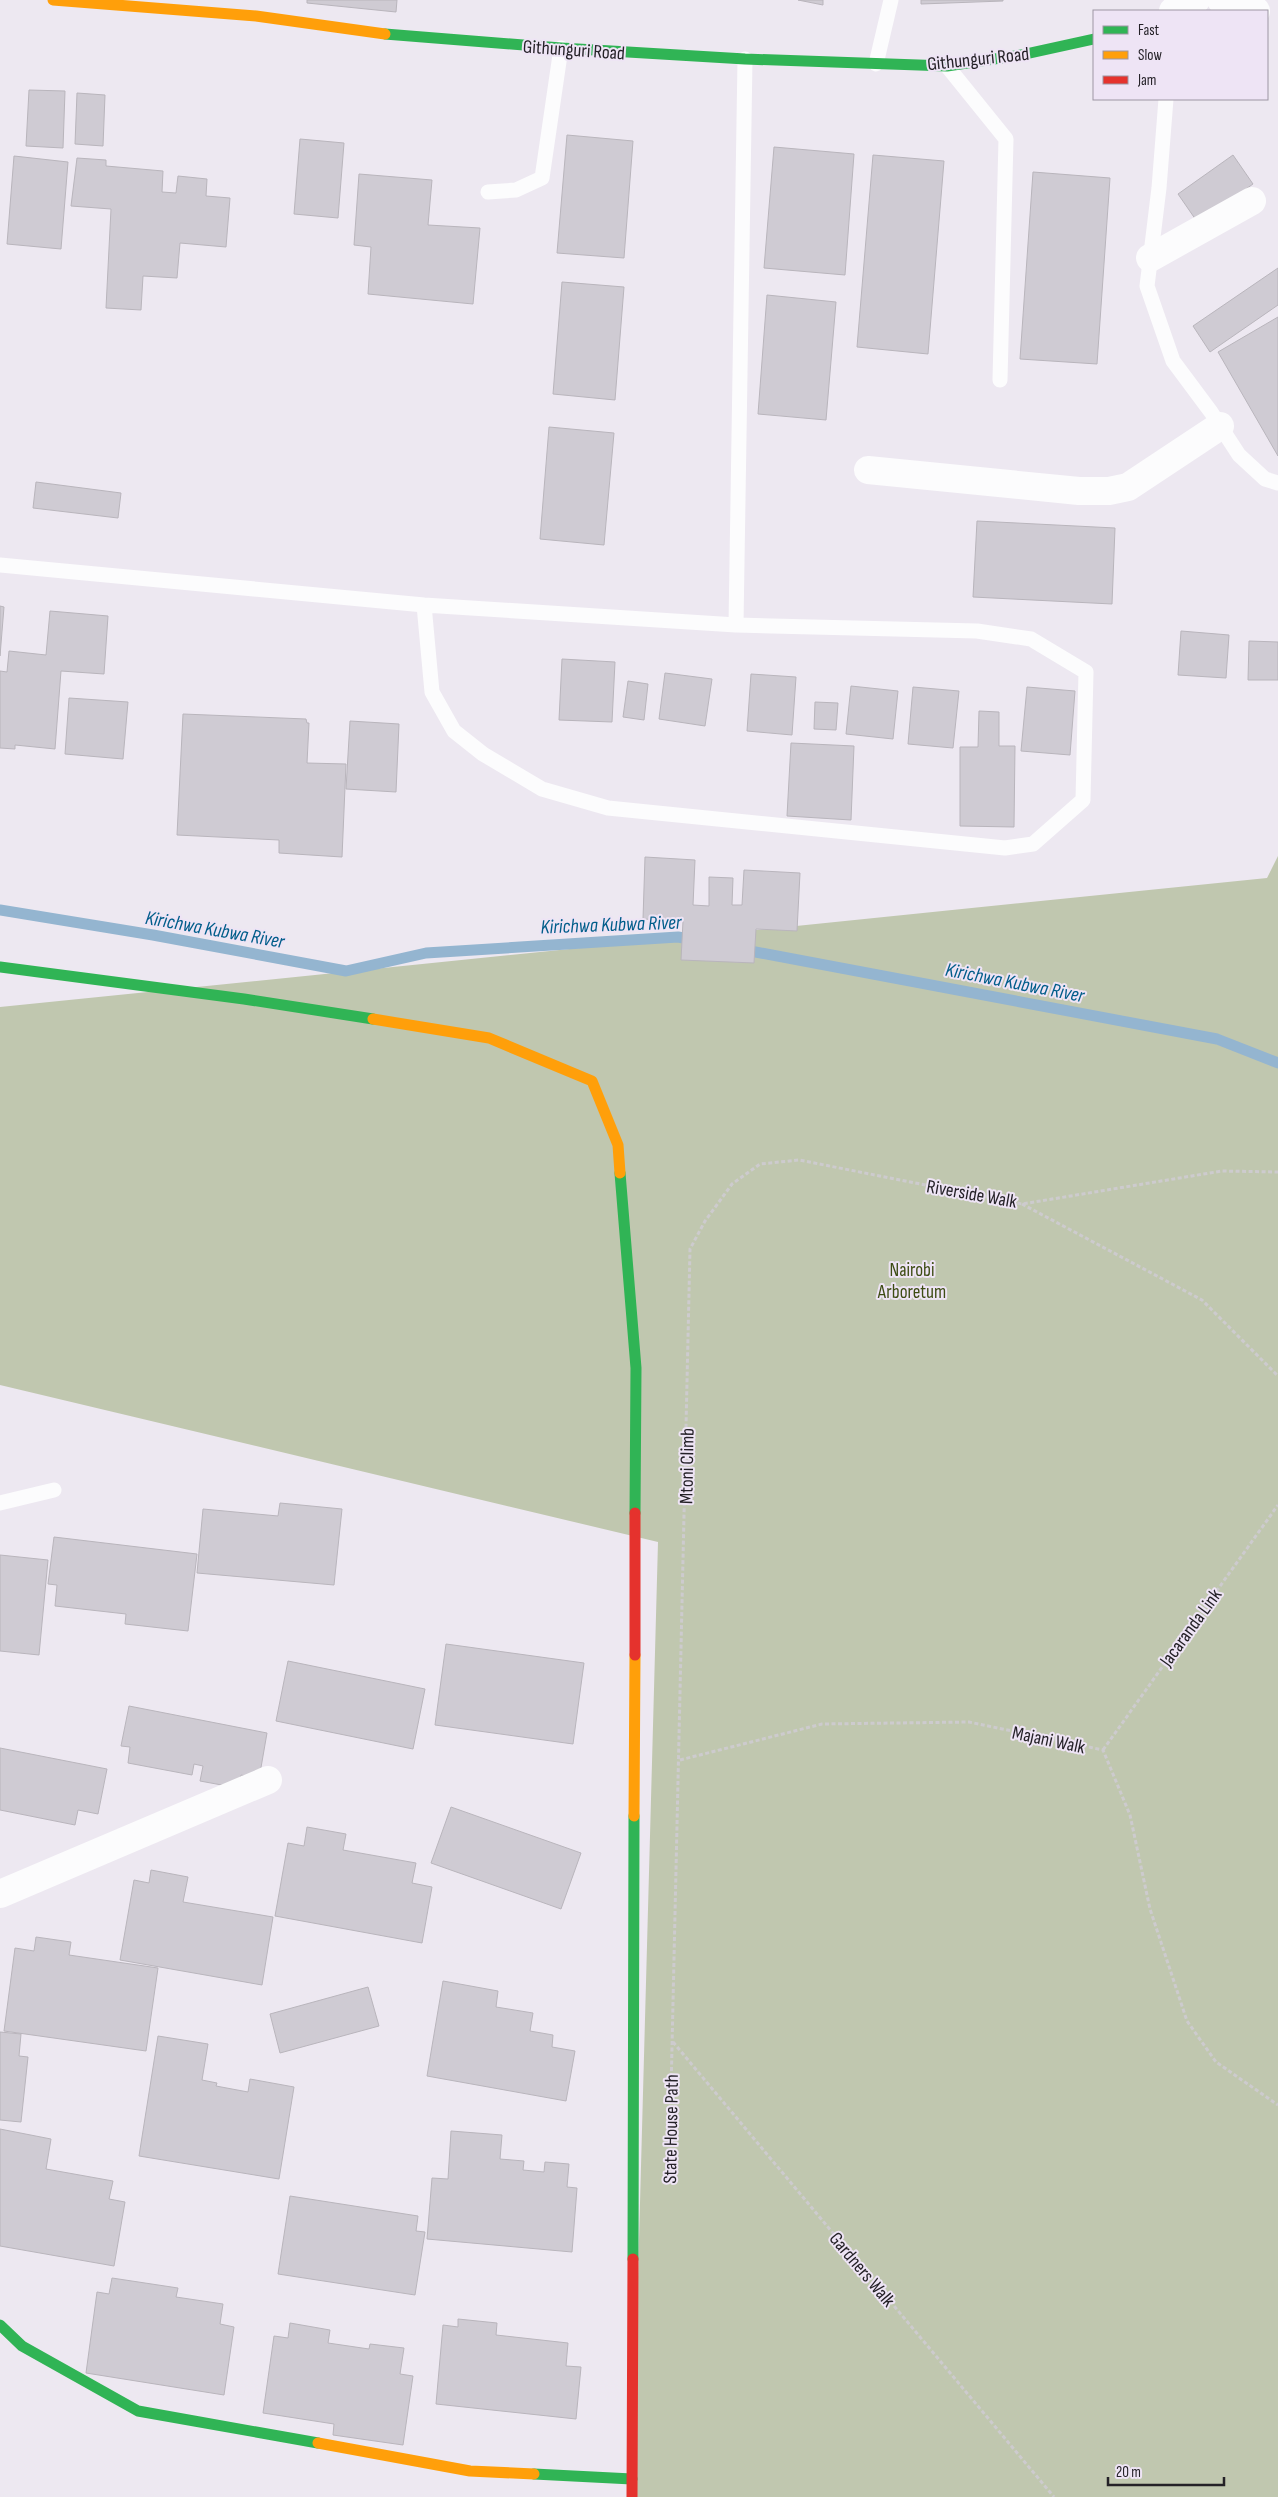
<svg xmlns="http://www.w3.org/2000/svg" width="1278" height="2497" viewBox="0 0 1278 2497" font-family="'Sofia Sans Condensed',sans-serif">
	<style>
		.forest { fill: #c0c7af }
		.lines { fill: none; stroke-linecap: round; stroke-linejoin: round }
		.stream { stroke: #94b5d0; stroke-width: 11 }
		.building { fill: #cfcbd3; stroke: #b9b5bc }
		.path { stroke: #cdcbce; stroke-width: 3; stroke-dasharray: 4 2.5; stroke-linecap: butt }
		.lane { stroke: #fcfcfd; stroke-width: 15 }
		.street { stroke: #fcfcfd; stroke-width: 28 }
		.fast { stroke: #30b455; stroke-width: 11 }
		.slow { stroke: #ff9f0a; stroke-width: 11 }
		.jam { stroke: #e5322d; stroke-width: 11 }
		.labels { text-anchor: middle; stroke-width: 4; stroke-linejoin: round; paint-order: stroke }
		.street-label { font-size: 19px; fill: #242127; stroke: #eee4f5 }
		.park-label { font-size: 19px; fill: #3d4c13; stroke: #eee4f5 }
		.water-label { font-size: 20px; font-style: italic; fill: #005d8a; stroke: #eee4f5 }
	</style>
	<rect width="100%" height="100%" fill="#ede8f1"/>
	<!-- forest -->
	<path class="forest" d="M 1278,856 L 1278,2497 L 632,2497 L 658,1542 L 0,1385 L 0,1007 L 1267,878 Z"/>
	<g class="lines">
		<!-- stream -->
		<path class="stream" d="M 0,910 L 153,935 L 346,971 L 426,953 L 678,937 L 695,940
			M 740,949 L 1217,1039 L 1278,1063"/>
	</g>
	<!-- building -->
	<path class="building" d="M 307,0 L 397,0 L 396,12 L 307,3 Z
		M 798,0 L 823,0 L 823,5 Z
		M 921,0 L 1003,0 L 1003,1 L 921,4 Z
		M 29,90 L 65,91 L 63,148 L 26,146 Z
		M 77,93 L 105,95 L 103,146 L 75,144 Z
		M 567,135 L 633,141 L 624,258 L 557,253 Z
		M 300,139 L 344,143 L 338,218 L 294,214 Z
		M 774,147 L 854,154 L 845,275 L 764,268 Z
		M 873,155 L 944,161 L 928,354 L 857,347 Z
		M 1233,155 L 1253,184 L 1198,223 L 1178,194 Z
		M 14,156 L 68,162 L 61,249 L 7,244 Z
		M 77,158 L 106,160 L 106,166 L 163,171 L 162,192 L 176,193 L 178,176 L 207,179 L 206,196 L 230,198 L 226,247 L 180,243 L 177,278 L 143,276 L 141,310 L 106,308 L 111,209 L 71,206 Z
		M 1033,172 L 1110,178 L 1097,364 L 1020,359 Z
		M 359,174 L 432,180 L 428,225 L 480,228 L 473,304 L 368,294 L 371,247 L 354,245 Z
		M 1278,268 L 1278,305 L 1210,352 L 1193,326 Z
		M 562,282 L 624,287 L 615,400 L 553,394 Z
		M 767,295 L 836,302 L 826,420 L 758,414 Z
		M 1278,317 L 1278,456 L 1218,352 Z
		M 549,427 L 614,433 L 604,545 L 540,539 Z
		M 36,482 L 121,493 L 118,518 L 33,508 Z
		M 977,521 L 1115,528 L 1112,604 L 973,597 Z
		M 0,606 L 4,607 L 0,656 Z
		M 50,611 L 108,616 L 104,674 L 61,671 L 55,749 L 15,745 L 15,749 L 0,748 L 0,671 L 7,672 L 9,651 L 46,655 Z
		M 1181,631 L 1229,635 L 1226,678 L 1178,675 Z
		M 1249,641 L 1278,642 L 1278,680 L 1248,680 Z
		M 562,659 L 615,662 L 612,722 L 559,720 Z
		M 665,673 L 712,679 L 705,726 L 659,719 Z
		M 751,674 L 796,677 L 792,735 L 747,731 Z
		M 628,681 L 648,684 L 644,720 L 623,717 Z
		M 851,686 L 898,691 L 893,739 L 846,734 Z
		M 913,687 L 959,691 L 953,748 L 908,744 Z
		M 1027,687 L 1075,691 L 1070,755 L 1021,751 Z
		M 69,698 L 128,702 L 123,759 L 65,754 Z
		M 815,702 L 838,703 L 836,730 L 814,729 Z
		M 979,711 L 999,712 L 999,746 L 1015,746 L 1014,827 L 960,826 L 960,747 L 978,747 Z
		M 183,714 L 306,719 L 307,723 L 309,723 L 307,763 L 346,764 L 342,857 L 279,853 L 279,840 L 177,835 Z
		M 350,721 L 399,724 L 396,792 L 346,789 Z
		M 791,743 L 854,746 L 851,820 L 787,816 Z
		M 645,857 L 695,860 L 693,905 L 709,906 L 709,877 L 733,878 L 732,905 L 742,905 L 744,870 L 800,873 L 797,931 L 756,929 L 754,963 L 681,960 L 683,921 L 643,919 Z
		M 280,1503 L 342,1509 L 334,1585 L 197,1573 L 203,1509 L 278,1516 Z
		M 54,1537 L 197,1554 L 188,1631 L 125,1624 L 126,1614 L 55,1606 L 57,1585 L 48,1584 Z
		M 0,1555 L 48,1560 L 39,1655 L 0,1651 Z
		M 446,1644 L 584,1663 L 573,1744 L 435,1725 Z
		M 288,1661 L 425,1689 L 413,1749 L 276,1721 Z
		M 129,1706 L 267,1733 L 259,1779 L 241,1775 L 238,1788 L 200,1781 L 203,1766 L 194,1764 L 192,1775 L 128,1763 L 130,1747 L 121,1746 Z
		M 0,1748 L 107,1769 L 98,1814 L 78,1810 L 75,1825 L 0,1810 Z
		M 451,1807 L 581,1853 L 561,1909 L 431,1863 Z
		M 307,1827 L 346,1834 L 343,1850 L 416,1863 L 412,1883 L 432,1887 L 422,1943 L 275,1916 L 288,1843 L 304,1846 Z
		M 151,1870 L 188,1877 L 183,1902 L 273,1917 L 262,1985 L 120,1960 L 134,1880 L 149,1883 Z
		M 36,1937 L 71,1942 L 69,1955 L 158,1968 L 146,2051 L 4,2031 L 15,1948 L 34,1951 Z
		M 443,1981 L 498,1991 L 496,2007 L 533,2013 L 530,2031 L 553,2035 L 552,2047 L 575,2051 L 566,2101 L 427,2076 Z
		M 368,1987 L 379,2026 L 280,2053 L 270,2014 Z
		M 0,2032 L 21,2034 L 19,2056 L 28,2057 L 21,2122 L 0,2120 Z
		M 158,2036 L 208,2044 L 202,2080 L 217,2083 L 216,2086 L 248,2092 L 250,2079 L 294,2087 L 279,2179 L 139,2156 Z
		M 0,2129 L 51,2139 L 46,2169 L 113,2181 L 109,2199 L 125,2202 L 114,2266 L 0,2246 Z
		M 451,2131 L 502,2135 L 500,2159 L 524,2161 L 523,2170 L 544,2172 L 545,2162 L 569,2164 L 567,2187 L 577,2188 L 572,2252 L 427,2239 L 432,2178 L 448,2179 Z
		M 290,2196 L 418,2216 L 416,2231 L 425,2232 L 415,2295 L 278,2274 Z
		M 112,2278 L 178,2288 L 176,2297 L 223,2304 L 220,2324 L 234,2327 L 224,2395 L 86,2373 L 97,2292 L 109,2294 Z
		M 458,2319 L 497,2323 L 496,2335 L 568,2343 L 566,2366 L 581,2367 L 576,2419 L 436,2404 L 443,2325 L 458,2327 Z
		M 290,2323 L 330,2330 L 328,2343 L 369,2349 L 370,2344 L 404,2348 L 400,2374 L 413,2376 L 403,2445 L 333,2435 L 334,2424 L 263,2413 L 274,2336 L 288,2338 Z"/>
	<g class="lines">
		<!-- path -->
		<path class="path" d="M 1022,1204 L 1202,1300 L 1278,1376
			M 1103,1750 L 1278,1505
			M 680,1760 L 822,1724 L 969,1722 L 1103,1750 L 1130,1815 L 1150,1909 L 1187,2021 L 1216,2062 L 1278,2105
			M 673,2042 L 1054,2497
			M 670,2136 L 690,1249 L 705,1221 L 732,1184 L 760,1164 L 799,1160 L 1022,1204 L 1222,1171 L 1278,1172"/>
		<!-- lane -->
		<path class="lane" d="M 876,64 L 891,0
			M 947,66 L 1006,139 L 1000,380
			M 1166,99 L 1159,188 L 1147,286 L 1173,361 L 1211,412 L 1239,455 L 1265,479 L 1278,483
			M 488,192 L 516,190 L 542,178 L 561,48
			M 0,565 L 424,605 L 736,625 L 977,631 L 1031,639 L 1086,672 L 1083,800 L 1033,844 L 1005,848 L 608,808 L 542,789 L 483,754 L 454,731 L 432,692 L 424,605
			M 736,625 L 745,59
			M 0,1503 L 54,1490"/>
		<!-- street -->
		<path class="street" d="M 1221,0 L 1239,8 L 1256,11
			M 1173,11 L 1196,0
			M 1150,258 L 1252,201
			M 868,470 L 1079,491 L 1109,491 L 1128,487 L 1220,426
			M 0,1894 L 268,1780"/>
		<!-- fast -->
		<path class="fast" d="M 385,34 L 561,48 L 745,59 L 947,66 L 1021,55 L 1094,39
			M 0,967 L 244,999 L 373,1019
			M 620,1173 L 636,1368 L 635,1513
			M 633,2259 L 634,1816
			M 0,2325 L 22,2346 L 138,2411 L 318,2443
			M 534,2474 L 632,2479"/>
		<!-- slow -->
		<path class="slow" d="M 53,0 L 256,16 L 385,34
			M 373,1019 L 489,1038 L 592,1081 L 618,1145 L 620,1173
			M 634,1816 L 635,1655
			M 318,2443 L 470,2471 L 534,2474"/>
		<!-- jam -->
		<path class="jam" d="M 635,1655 L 635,1513
			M 632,2497 L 633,2259"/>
	</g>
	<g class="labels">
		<!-- street labels -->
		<g class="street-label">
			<text transform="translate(574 49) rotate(4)" y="7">Githunguri Road</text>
			<text transform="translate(978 58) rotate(-6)" y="7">Githunguri Road</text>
			<text transform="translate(972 1193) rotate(10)" y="7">Riverside Walk</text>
			<text transform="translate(686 1466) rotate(-89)" y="7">Mtoni Climb</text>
			<text transform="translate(1190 1627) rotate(-54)" y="7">Jacaranda Link</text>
			<text transform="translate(1049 1739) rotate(12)" y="7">Majani Walk</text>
			<text transform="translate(670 2129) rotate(-89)" y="7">State House Path</text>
			<text transform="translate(863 2269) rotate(50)" y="7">Gardners Walk</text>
		</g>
		<!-- park labels -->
		<g class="park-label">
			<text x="912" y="1276">Nairobi<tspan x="912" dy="22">Arboretum</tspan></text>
		</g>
		<!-- water labels -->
		<g class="water-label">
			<text transform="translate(611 924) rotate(-2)" y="7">Kirichwa Kubwa River</text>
			<text transform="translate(215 929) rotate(10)" y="7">Kirichwa Kubwa River</text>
			<text transform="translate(1015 982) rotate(11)" y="7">Kirichwa Kubwa River</text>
		</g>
	</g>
	<!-- legend -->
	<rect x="1093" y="10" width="175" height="90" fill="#eee4f5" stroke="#9d96a3"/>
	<rect x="1103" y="26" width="25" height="8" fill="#30b455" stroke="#9d96a3"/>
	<text x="1138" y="35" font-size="15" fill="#242127">Fast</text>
	<rect x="1103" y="51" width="25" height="8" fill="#ff9f0a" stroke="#9d96a3"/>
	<text x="1138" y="60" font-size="15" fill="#242127">Slow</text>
	<rect x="1103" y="76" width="25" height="8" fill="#e5322d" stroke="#9d96a3"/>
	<text x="1138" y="85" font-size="15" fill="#242127">Jam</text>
	<!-- scale -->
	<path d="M1108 2477v8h116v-8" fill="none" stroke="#242127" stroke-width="2.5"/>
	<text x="1116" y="2477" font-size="15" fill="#242127" stroke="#eee4f5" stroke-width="4" paint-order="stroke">20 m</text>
</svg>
